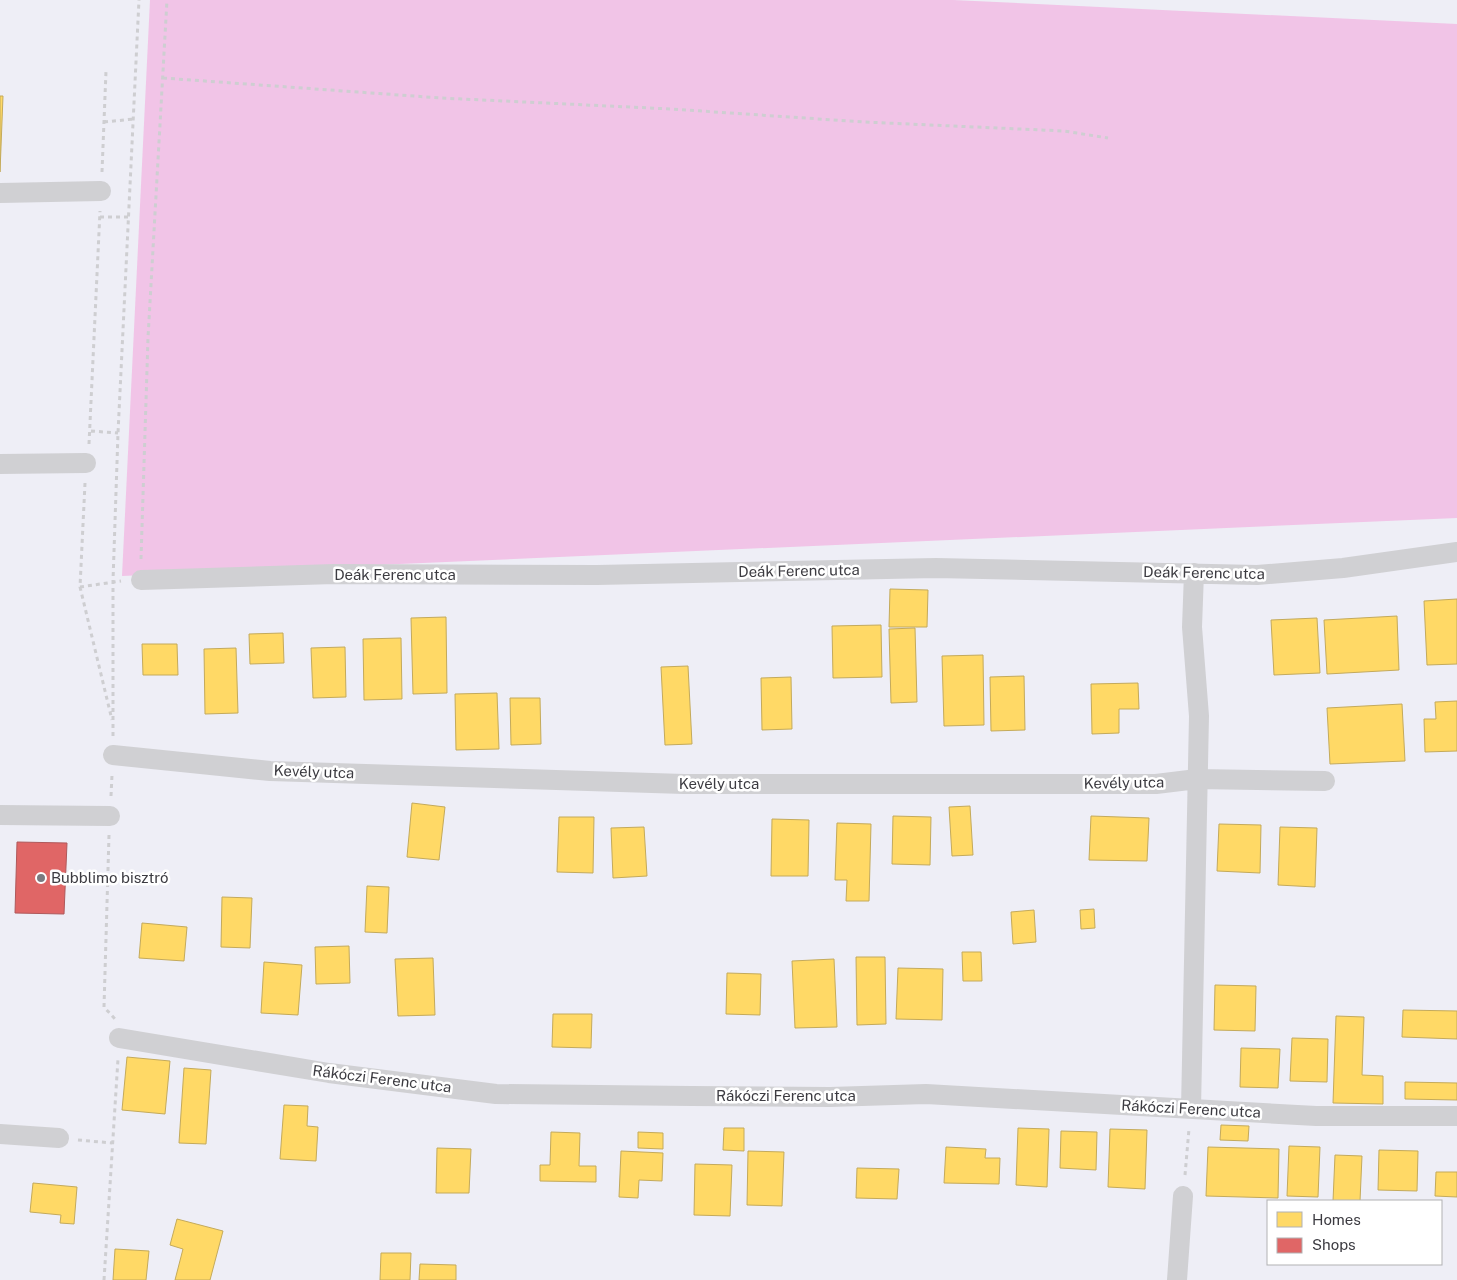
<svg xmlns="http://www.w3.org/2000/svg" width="1457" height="1280" viewBox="0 0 1457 1280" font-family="'Public Sans',sans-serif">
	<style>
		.green { fill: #f1c4e7 }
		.homes { fill: #ffd966; stroke: #c4aa5b }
		.shops { fill: #e06666; stroke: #af595b }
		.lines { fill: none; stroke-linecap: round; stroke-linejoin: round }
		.path { stroke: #ceced1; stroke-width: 3; stroke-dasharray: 4 4; stroke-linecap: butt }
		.street { stroke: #d0d0d3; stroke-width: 20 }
		.poi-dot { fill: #7a7a80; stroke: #fff; stroke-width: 2 }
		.labels { text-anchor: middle; stroke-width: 5; stroke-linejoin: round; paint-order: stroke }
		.street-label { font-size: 15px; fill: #3c3b41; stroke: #fff }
		.poi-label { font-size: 15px; fill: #3c3b41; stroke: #fff; text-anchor: start }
	</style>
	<rect width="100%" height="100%" fill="#eeeef6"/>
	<!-- green -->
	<path class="green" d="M 150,0 L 953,0 L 1457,24 L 1457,518 L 122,576 Z"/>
	<!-- homes -->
	<path class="homes" d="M 0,96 L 3,96 L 0,172 Z
		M 890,589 L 928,590 L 927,627 L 889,627 Z
		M 1457,599 L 1457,664 L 1427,665 L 1424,601 Z
		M 1397,616 L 1399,670 L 1327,674 L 1324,620 Z
		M 446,617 L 447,693 L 413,694 L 411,618 Z
		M 1317,618 L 1320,673 L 1274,675 L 1271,620 Z
		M 881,625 L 882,677 L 833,678 L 832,626 Z
		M 915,628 L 917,702 L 891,703 L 889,629 Z
		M 283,633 L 284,663 L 250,664 L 249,634 Z
		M 401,638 L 402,699 L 364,700 L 363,639 Z
		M 142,644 L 177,644 L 178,675 L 143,675 Z
		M 345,647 L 346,697 L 313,698 L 311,648 Z
		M 236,648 L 238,713 L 205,714 L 204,649 Z
		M 983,655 L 984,725 L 944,726 L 942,656 Z
		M 688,666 L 692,744 L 665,745 L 661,667 Z
		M 1024,676 L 1025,730 L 991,731 L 990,677 Z
		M 791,677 L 792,729 L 762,730 L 761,678 Z
		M 1138,683 L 1139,709 L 1119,709 L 1119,733 L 1092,734 L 1091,684 Z
		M 497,693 L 499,749 L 456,750 L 455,694 Z
		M 510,698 L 540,698 L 541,744 L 511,745 Z
		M 1457,701 L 1457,751 L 1425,752 L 1424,719 L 1436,719 L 1435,702 Z
		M 1402,704 L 1405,761 L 1330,764 L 1327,708 Z
		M 412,803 L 445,807 L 439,860 L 407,857 Z
		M 970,806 L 973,855 L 952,856 L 949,807 Z
		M 893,816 L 931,817 L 930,865 L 892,864 Z
		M 1091,816 L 1149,818 L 1147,861 L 1089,860 Z
		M 559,817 L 594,817 L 593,873 L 557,872 Z
		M 772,819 L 809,820 L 808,876 L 771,876 Z
		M 837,823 L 871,824 L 869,901 L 846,901 L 847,880 L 835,880 Z
		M 1219,824 L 1261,825 L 1260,873 L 1217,871 Z
		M 644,827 L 647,876 L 613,878 L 611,828 Z
		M 1280,827 L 1317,828 L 1315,887 L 1278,885 Z
		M 367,886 L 389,887 L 387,933 L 365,932 Z
		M 222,897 L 252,898 L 250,948 L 221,947 Z
		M 1094,909 L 1095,928 L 1081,929 L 1080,910 Z
		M 1034,910 L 1036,942 L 1013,944 L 1011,912 Z
		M 142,923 L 187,927 L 184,961 L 139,958 Z
		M 349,946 L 350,983 L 316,984 L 315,947 Z
		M 962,952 L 981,952 L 982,981 L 963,981 Z
		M 856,957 L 885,957 L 886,1024 L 857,1025 Z
		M 433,958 L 435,1015 L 398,1016 L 395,959 Z
		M 834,959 L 837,1027 L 795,1028 L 792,961 Z
		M 264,962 L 302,965 L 298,1015 L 261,1013 Z
		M 898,968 L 943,969 L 942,1020 L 896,1019 Z
		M 727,973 L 761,974 L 760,1015 L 726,1014 Z
		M 1215,985 L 1256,986 L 1255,1031 L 1214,1030 Z
		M 1403,1010 L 1457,1011 L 1457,1039 L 1402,1037 Z
		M 553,1014 L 592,1014 L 591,1048 L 552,1047 Z
		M 1336,1016 L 1364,1017 L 1362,1075 L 1383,1076 L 1383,1104 L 1333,1103 Z
		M 1292,1038 L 1328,1039 L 1327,1082 L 1290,1081 Z
		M 1241,1048 L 1280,1049 L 1278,1088 L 1240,1087 Z
		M 127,1057 L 170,1061 L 165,1114 L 122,1110 Z
		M 184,1068 L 211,1070 L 206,1144 L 179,1143 Z
		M 1405,1082 L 1457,1083 L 1457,1100 L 1405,1099 Z
		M 284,1105 L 308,1106 L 307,1126 L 318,1127 L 316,1161 L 280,1159 Z
		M 1221,1125 L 1249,1126 L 1248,1141 L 1220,1140 Z
		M 724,1128 L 744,1128 L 744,1151 L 723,1150 Z
		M 1018,1128 L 1049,1129 L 1047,1187 L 1016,1185 Z
		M 1110,1129 L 1147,1130 L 1145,1189 L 1108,1187 Z
		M 1061,1131 L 1097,1132 L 1096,1170 L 1060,1168 Z
		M 551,1132 L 580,1133 L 579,1166 L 596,1166 L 596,1182 L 540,1181 L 540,1165 L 550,1165 Z
		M 638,1132 L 663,1133 L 663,1149 L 638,1148 Z
		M 1289,1146 L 1320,1147 L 1318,1197 L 1287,1196 Z
		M 946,1147 L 986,1149 L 985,1158 L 1000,1158 L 999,1184 L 944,1183 Z
		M 1208,1147 L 1279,1149 L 1278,1198 L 1206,1196 Z
		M 437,1148 L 471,1149 L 469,1193 L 436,1193 Z
		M 1379,1150 L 1418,1151 L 1417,1191 L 1378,1190 Z
		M 621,1151 L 663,1153 L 662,1181 L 639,1180 L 638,1198 L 619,1197 Z
		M 748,1151 L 784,1152 L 782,1206 L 747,1205 Z
		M 1335,1155 L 1362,1156 L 1360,1201 L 1333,1201 Z
		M 695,1164 L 732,1165 L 730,1216 L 694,1215 Z
		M 857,1168 L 899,1169 L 897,1199 L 856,1198 Z
		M 1436,1172 L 1457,1172 L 1457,1197 L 1435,1196 Z
		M 33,1183 L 77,1187 L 74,1224 L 60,1223 L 61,1215 L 30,1212 Z
		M 177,1219 L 223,1231 L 210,1280 L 175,1280 L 183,1249 L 170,1245 Z
		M 115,1249 L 149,1251 L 146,1280 L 113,1280 Z
		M 381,1253 L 411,1253 L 410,1280 L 380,1280 Z
		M 420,1264 L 456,1265 L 456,1280 L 419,1280 Z"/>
	<!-- shops -->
	<path class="shops" d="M 17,842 L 67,843 L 64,914 L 15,913 Z"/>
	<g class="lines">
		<!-- path -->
		<path class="path" d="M 163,78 L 441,98 L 671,109 L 864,122 L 1064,131 L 1108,138
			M 104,122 L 134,119
			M 102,172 L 106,71
			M 100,217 L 129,217
			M 91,431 L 118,433
			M 89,444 L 100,211
			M 85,483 L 80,587 L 112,720
			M 141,559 L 148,338 L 167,0
			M 80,587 L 121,581
			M 113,736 L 113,581 L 118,433 L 139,0
			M 111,796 L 112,775
			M 109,835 L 104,1007 L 115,1019
			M 78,1140 L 112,1143
			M 1185,1175 L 1189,1129
			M 104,1280 L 118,1059"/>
		<!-- street -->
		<path class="street" d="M 0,193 L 101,191
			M 0,464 L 86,463
			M 141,580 L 334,574 L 597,575 L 936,568 L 1257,575 L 1343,568 L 1457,552
			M 113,755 L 270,771 L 684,784 L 1156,784 L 1197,779 L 1325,781
			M 0,815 L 110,816
			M 119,1038 L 329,1073 L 496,1094 L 691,1096 L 830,1097 L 926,1094 L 1316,1116 L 1457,1116
			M 1191,1109 L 1199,716 L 1192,627 L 1194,573
			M 0,1134 L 59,1138
			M 1177,1280 L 1183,1196"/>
	</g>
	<!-- markers -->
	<circle class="poi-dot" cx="41" cy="878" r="5"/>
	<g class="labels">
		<!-- street labels -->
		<g class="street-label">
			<text transform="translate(799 571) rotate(-1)" y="5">Deák Ferenc utca</text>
			<text transform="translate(1204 573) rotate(1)" y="5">Deák Ferenc utca</text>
			<text x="395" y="580">Deák Ferenc utca</text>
			<text transform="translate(314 772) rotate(2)" y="5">Kevély utca</text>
			<text transform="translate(1124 783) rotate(-1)" y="5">Kevély utca</text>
			<text x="719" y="789">Kevély utca</text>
			<text transform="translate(382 1079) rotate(7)" y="5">Rákóczi Ferenc utca</text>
			<text x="786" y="1101">Rákóczi Ferenc utca</text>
			<text transform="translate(1191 1109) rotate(3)" y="5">Rákóczi Ferenc utca</text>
		</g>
		<!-- poi labels -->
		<g class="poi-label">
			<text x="51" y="883">Bubblimo bisztró</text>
		</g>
	</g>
	<!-- legend -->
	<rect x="1267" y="1200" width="175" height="65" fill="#ffffff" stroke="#b1b1b3"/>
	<rect x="1277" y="1212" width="25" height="15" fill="#ffd966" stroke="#b1b1b3"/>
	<text x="1312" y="1225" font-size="15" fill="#3c3b41">Homes</text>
	<rect x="1277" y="1238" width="25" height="15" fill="#e06666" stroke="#b1b1b3"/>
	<text x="1312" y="1250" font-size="15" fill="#3c3b41">Shops</text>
</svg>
